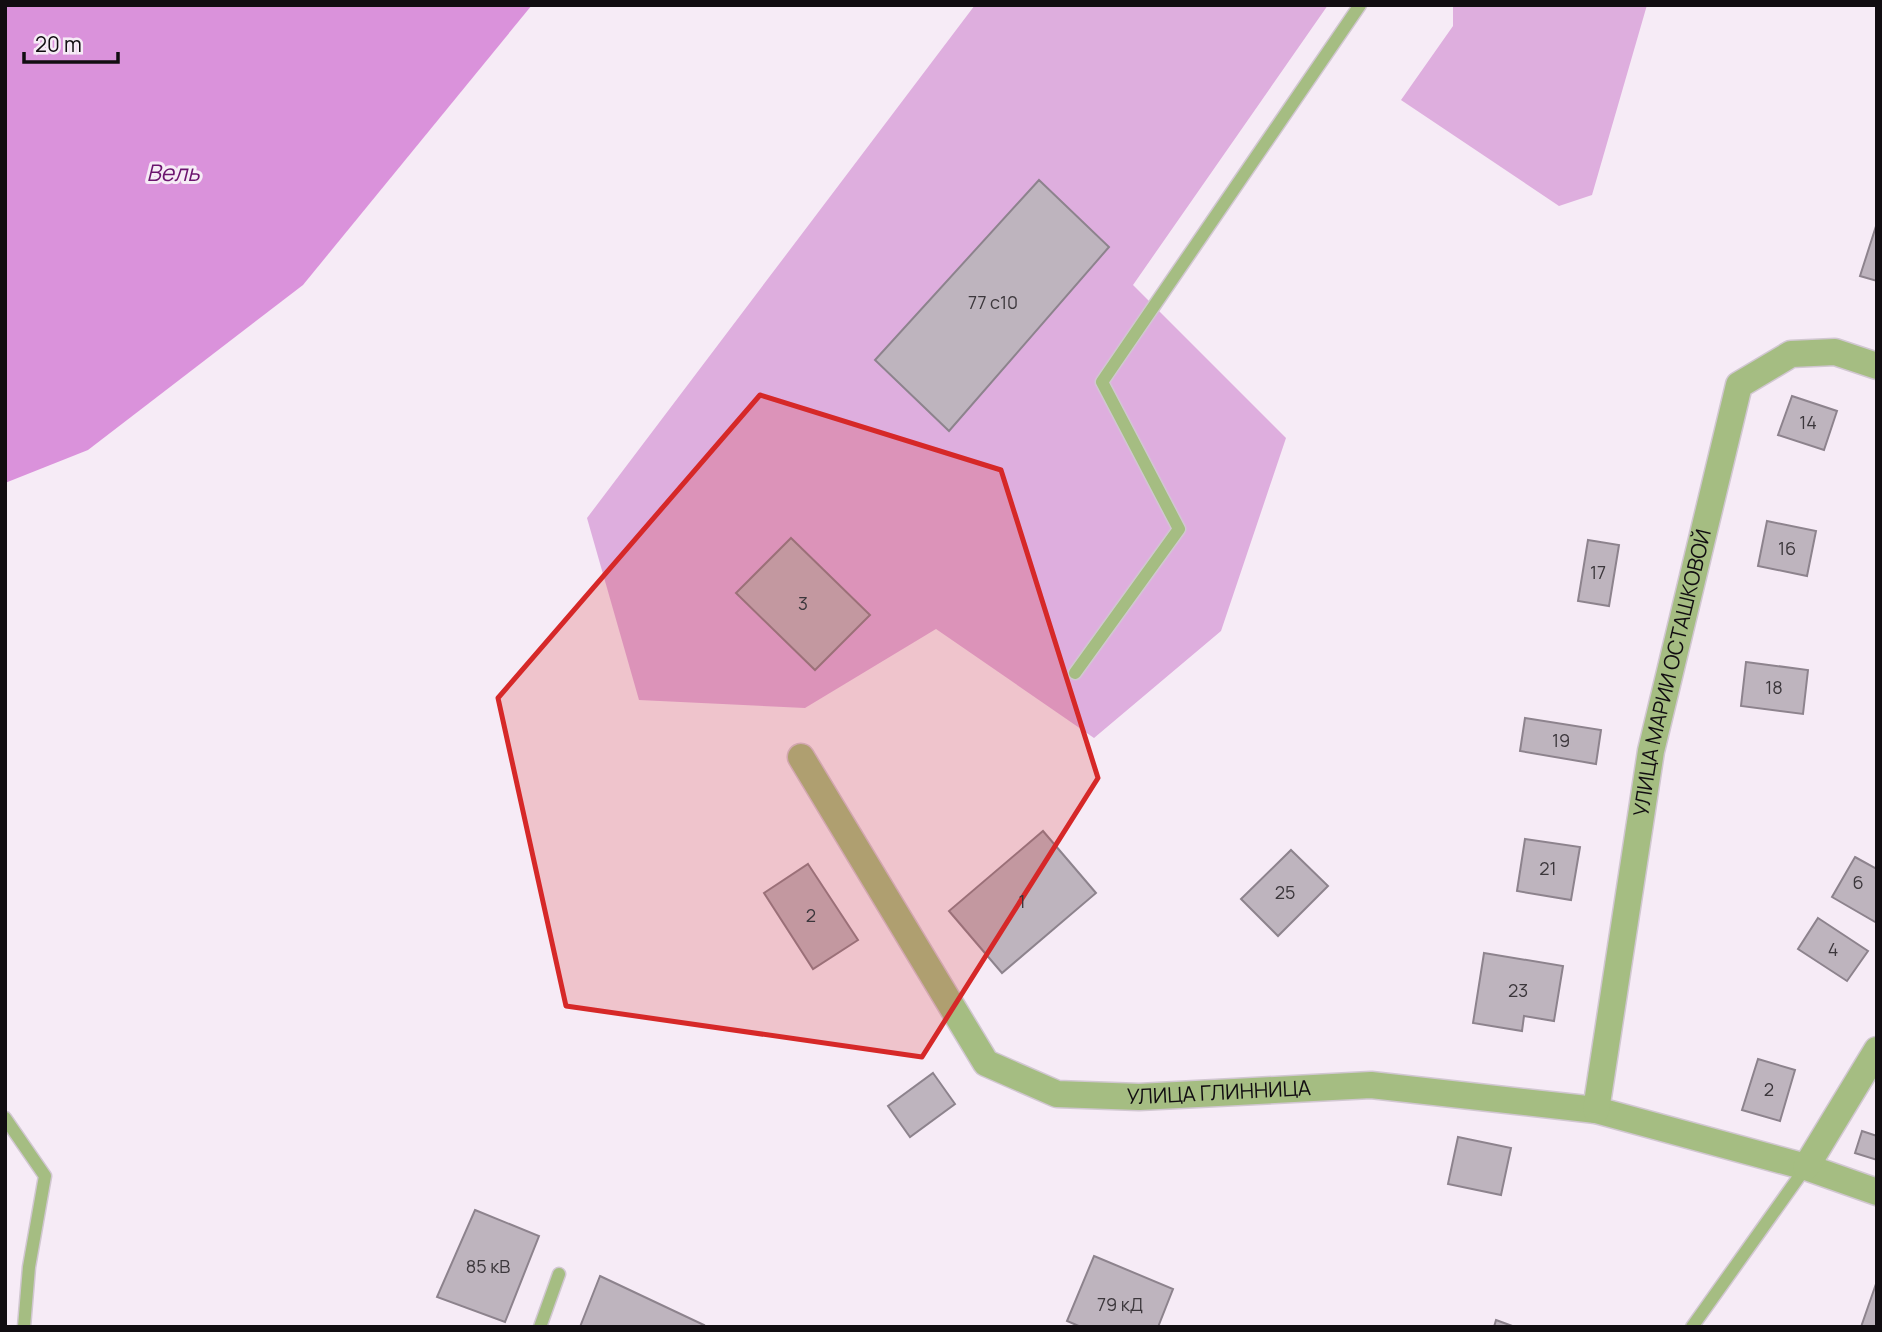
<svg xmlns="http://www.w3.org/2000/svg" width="1882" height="1332" viewBox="0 0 1882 1332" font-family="Manrope,sans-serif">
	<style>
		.green { fill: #deaede }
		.water { fill: #da92db }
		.building { fill: #beb4be; stroke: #8d838d; stroke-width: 2 }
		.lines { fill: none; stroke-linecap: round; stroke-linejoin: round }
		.service-casing { stroke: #d1c7d1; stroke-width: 15 }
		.minor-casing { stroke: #d1c7d1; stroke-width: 29 }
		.service { stroke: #a5bd82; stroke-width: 12 }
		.minor { stroke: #a5bd82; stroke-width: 26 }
		.marked { fill: #d62828; fill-opacity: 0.2; stroke: #d62828; stroke-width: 5; stroke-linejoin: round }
		.labels { text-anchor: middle; stroke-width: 6; stroke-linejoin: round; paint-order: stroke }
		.number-label { font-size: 18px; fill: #3c373c }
		.street-label { font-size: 21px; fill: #110d11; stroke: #f6ebf6 }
		.water-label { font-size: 23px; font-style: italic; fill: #6b136e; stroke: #f6ebf6 }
	</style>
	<rect width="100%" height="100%" fill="#f6ebf6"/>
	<!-- green -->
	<path class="green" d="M 975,5 L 1328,5 L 1133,285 L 1286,438 L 1221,631 L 1094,738 L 936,629 L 805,708 L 639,700 L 587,518 Z
		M 1453,5 L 1647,5 L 1592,195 L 1559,206 L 1401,100 L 1453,26 Z"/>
	<!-- water -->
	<path class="water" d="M 8,5 L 532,5 L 303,285 L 88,450 L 5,483 L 5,7 Z"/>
	<!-- building -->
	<path class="building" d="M 1039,180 L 1109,247 L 949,431 L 875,360 Z
		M 1877,223 L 1877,281 L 1860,276 Z
		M 1792,396 L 1837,411 L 1824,450 L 1778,435 Z
		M 1767,521 L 1816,531 L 1807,576 L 1758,566 Z
		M 791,538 L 870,615 L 815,670 L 736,593 Z
		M 1588,540 L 1619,545 L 1609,606 L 1578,601 Z
		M 1746,662 L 1808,670 L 1803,714 L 1741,706 Z
		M 1525,718 L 1601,730 L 1596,764 L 1520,751 Z
		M 1043,831 L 1096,893 L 1002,973 L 949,911 Z
		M 1525,839 L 1580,847 L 1571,900 L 1517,891 Z
		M 1291,850 L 1328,886 L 1278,936 L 1241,899 Z
		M 1855,857 L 1877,869 L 1877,923 L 1832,897 Z
		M 808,864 L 858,940 L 813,969 L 764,893 Z
		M 1818,918 L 1868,951 L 1847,981 L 1798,949 Z
		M 1484,953 L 1563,966 L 1554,1021 L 1524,1016 L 1522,1031 L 1473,1023 Z
		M 1758,1059 L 1795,1070 L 1780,1121 L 1742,1110 Z
		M 933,1073 L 955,1104 L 910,1137 L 888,1106 Z
		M 1862,1131 L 1877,1136 L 1877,1160 L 1855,1153 Z
		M 1458,1137 L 1511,1148 L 1501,1195 L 1448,1184 Z
		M 475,1210 L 539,1236 L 505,1322 L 437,1297 Z
		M 1094,1256 L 1173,1289 L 1158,1327 L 1081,1327 L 1067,1321 Z
		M 600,1276 L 704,1325 L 703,1327 L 580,1327 Z
		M 1877,1281 L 1877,1327 L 1861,1327 Z
		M 1496,1320 L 1515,1327 L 1494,1327 Z"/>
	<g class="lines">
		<defs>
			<path id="service" d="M 1075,673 L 1179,529 L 1102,382 L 1360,5
				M 5,1118 L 45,1176 L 29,1267 L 24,1327
				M 540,1327 L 559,1274
				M 1692,1327 L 1806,1167"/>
			<g id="minor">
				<path id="s1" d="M 801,757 L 986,1063 L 1057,1094 L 1139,1097 L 1371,1085 L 1596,1110 L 1806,1167 L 1877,1192"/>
				<path id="s2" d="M 1596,1110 L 1651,751 L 1739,385 L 1791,354 L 1835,352 L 1877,366"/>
				<path d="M 1806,1167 L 1877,1050"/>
			</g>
		</defs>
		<!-- service casing -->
		<use href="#service" class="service-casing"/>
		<!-- minor casing -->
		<use href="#minor" class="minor-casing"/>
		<!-- service -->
		<use href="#service" class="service"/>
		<!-- minor -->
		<use href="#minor" class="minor"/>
	</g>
	<!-- marked area -->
	<path class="marked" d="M 760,395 L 1001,470 L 1098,778 L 922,1057 L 566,1006 L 498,698 Z"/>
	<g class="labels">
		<!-- number labels -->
		<g class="number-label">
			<text x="993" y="309">77 с10</text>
			<text x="1808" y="429">14</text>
			<text x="1787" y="555">16</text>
			<text x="1598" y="579">17</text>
			<text x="803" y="610">3</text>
			<text x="1774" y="694">18</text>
			<text x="1561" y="747">19</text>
			<text x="1548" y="875">21</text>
			<text x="1858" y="889">6</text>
			<text x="1285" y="899">25</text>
			<text x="1022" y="908">1</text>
			<text x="811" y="922">2</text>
			<text x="1833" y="956">4</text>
			<text x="1518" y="997">23</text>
			<text x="1769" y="1096">2</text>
			<text x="488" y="1273">85 кВ</text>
			<text x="1120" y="1311">79 кД</text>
		</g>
		<!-- street labels -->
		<g class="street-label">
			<text dy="7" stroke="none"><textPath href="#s2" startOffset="444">УЛИЦА МАРИИ ОСТАШКОВОЙ</textPath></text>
			<text dy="7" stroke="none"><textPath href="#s1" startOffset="597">УЛИЦА ГЛИННИЦА</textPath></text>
		</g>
		<!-- water labels -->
		<g class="water-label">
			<text x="173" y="181">Вель</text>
		</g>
	</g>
	<!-- border -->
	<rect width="1882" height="1332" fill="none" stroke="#110d11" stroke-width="14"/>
	<!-- scale -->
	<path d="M24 52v10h94v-10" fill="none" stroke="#110d11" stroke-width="3.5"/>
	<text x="35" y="52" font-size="21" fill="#110d11" stroke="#f6ebf6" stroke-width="5" paint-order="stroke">20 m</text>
</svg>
